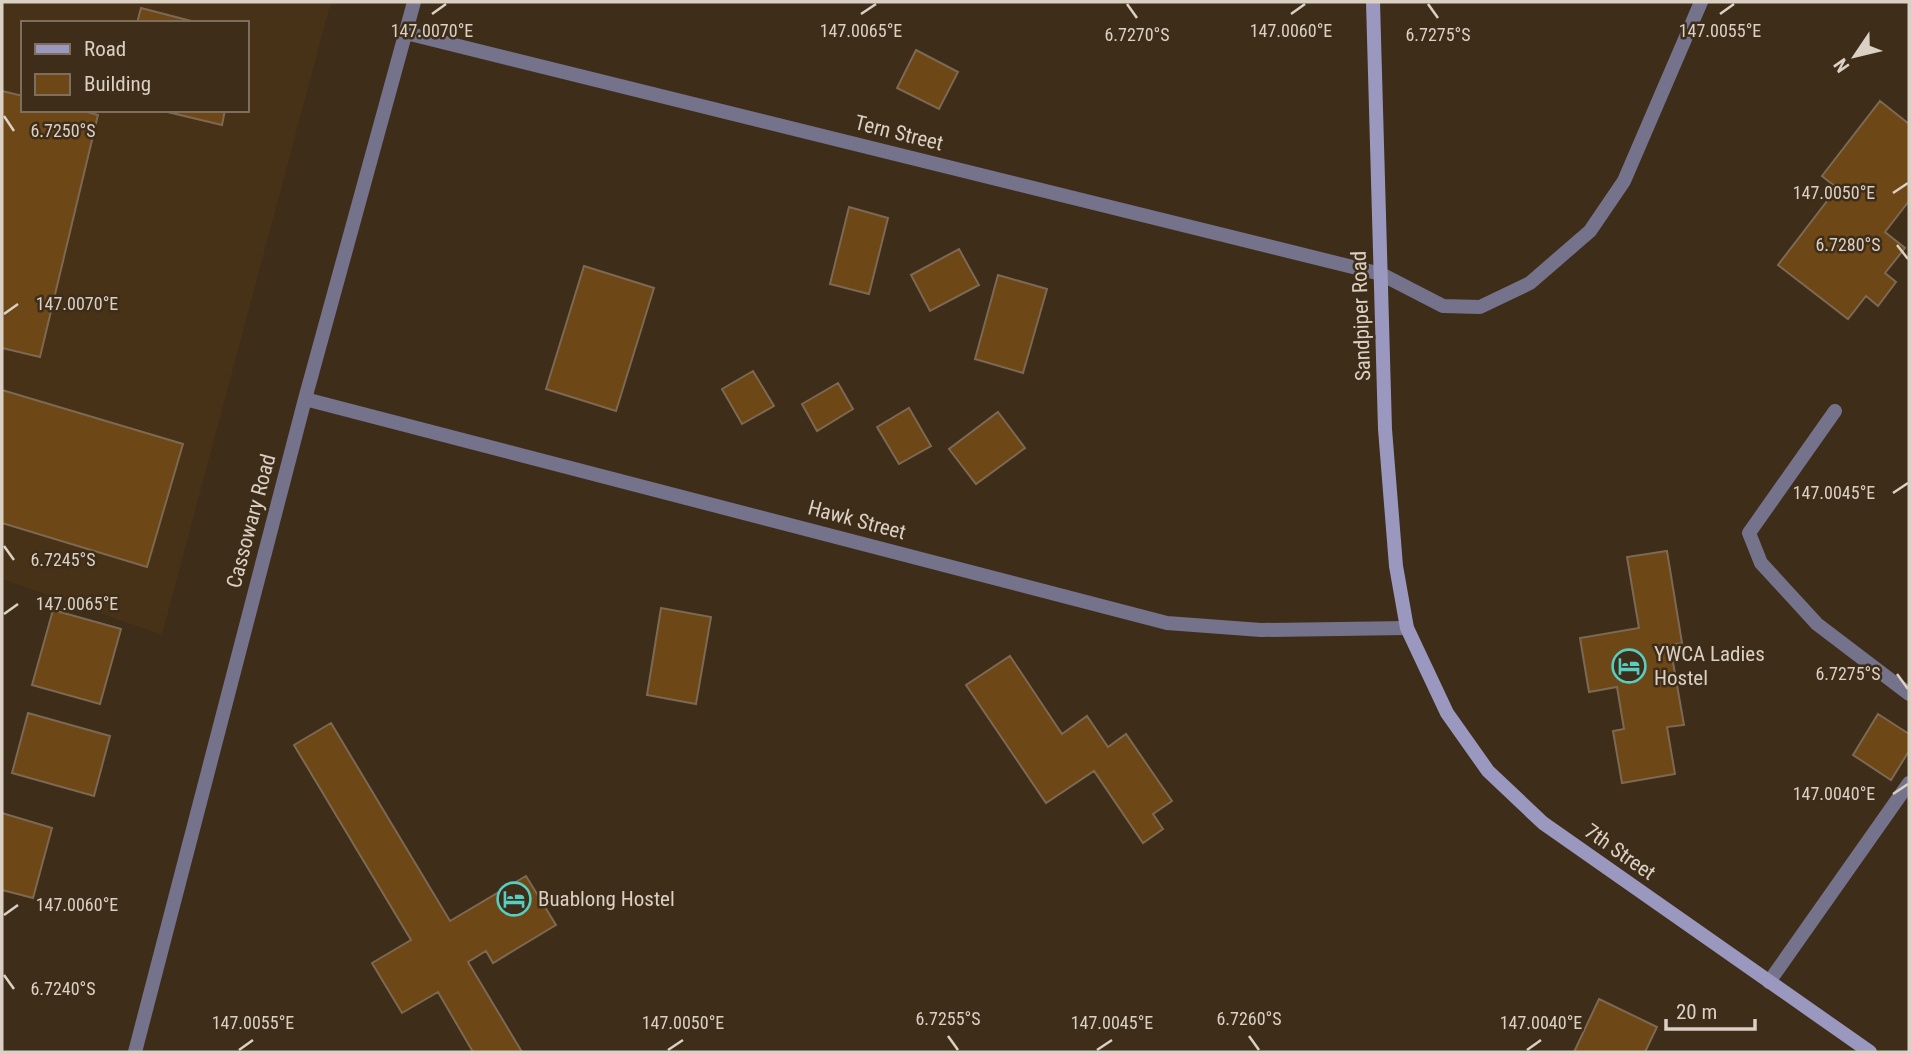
<svg xmlns="http://www.w3.org/2000/svg" width="1911" height="1054" viewBox="0 0 1911 1054" font-family="'Roboto Condensed',sans-serif">
	<style>
		.built { fill: #473117; fill-rule: evenodd }
		.building { fill: #6d4715; stroke: #7d6953; stroke-width: 2 }
		.lines { fill: none; stroke-linecap: round; stroke-linejoin: round }
		.lane { stroke: #74738b; stroke-width: 14 }
		.street { stroke: #74738b; stroke-width: 14 }
		.secondary { stroke: #9a98be; stroke-width: 14 }
		.ticks { fill: none; stroke: #dbd0c4; stroke-width: 2.5 }
		.labels { text-anchor: middle; stroke-width: 5; stroke-linejoin: round; paint-order: stroke }
		.street-label { font-size: 21px; fill: #dbd0c4; stroke: #3e2d19 }
		.poi-label { font-size: 21px; fill: #dbd0c4; stroke: #3e2d19; text-anchor: start }
		.ticks-label { font-size: 18px; text-anchor: middle; fill: #dbd0c4; stroke: #3e2d19; stroke-width: 5; stroke-linejoin: round; paint-order: stroke }
	</style>
	<rect width="100%" height="100%" fill="#3e2d19"/>
	<!-- built -->
	<path class="built" d="M 2,2 L 331,2 L 162,635 L 2,579 ZM 23,23 L 247,23 L 247,110 L 23,110 Z"/>
	<!-- building -->
	<path class="building" d="M 141,8 L 199,23 L 137,23 Z
		M 916,50 L 958,72 L 939,109 L 897,88 Z
		M 2,91 L 23,96 L 23,110 L 80,110 L 98,115 L 40,357 L 2,348 Z
		M 1880,101 L 1909,124 L 1909,201 L 1885,232 L 1905,248 L 1885,273 L 1896,282 L 1878,306 L 1866,296 L 1848,319 L 1778,265 L 1837,188 L 1822,176 Z
		M 159,110 L 225,110 L 222,125 Z
		M 849,207 L 888,218 L 869,294 L 830,284 Z
		M 959,249 L 979,285 L 930,311 L 911,275 Z
		M 584,266 L 654,288 L 616,411 L 546,389 Z
		M 998,275 L 1047,289 L 1023,373 L 975,359 Z
		M 753,371 L 774,406 L 742,424 L 722,389 Z
		M 838,383 L 853,409 L 817,431 L 802,404 Z
		M 2,390 L 183,444 L 147,567 L 2,523 Z
		M 909,408 L 931,446 L 899,464 L 877,427 Z
		M 998,412 L 1025,448 L 976,484 L 949,449 Z
		M 1667,551 L 1682,643 L 1670,645 L 1684,725 L 1667,727 L 1675,774 L 1622,783 L 1613,731 L 1624,729 L 1617,687 L 1589,692 L 1580,638 L 1639,628 L 1627,557 Z
		M 661,608 L 711,617 L 696,704 L 647,695 Z
		M 53,610 L 121,629 L 100,704 L 32,685 Z
		M 1010,656 L 1062,734 L 1087,716 L 1108,747 L 1126,734 L 1172,801 L 1153,814 L 1163,829 L 1143,843 L 1094,771 L 1046,803 L 966,685 Z
		M 28,713 L 110,736 L 94,796 L 12,773 Z
		M 1878,714 L 1909,734 L 1909,751 L 1891,780 L 1853,755 Z
		M 331,723 L 450,921 L 526,876 L 556,925 L 493,963 L 486,951 L 468,962 L 522,1052 L 473,1052 L 438,992 L 402,1013 L 372,963 L 411,940 L 294,745 Z
		M 2,813 L 52,828 L 33,898 L 2,890 Z
		M 1599,999 L 1657,1027 L 1645,1052 L 1574,1052 Z"/>
	<g class="lines">
		<!-- lane -->
		<path class="lane" d="M 1835,411 L 1749,533 L 1761,563 L 1817,624 L 1909,694
			M 1769,982 L 1909,783"/>
		<!-- street -->
		<path class="street" d="M 406,33 L 1381,274 L 1443,306 L 1480,307 L 1530,283 L 1590,231 L 1624,181 L 1701,2
			M 305,399 L 1167,623 L 1261,630 L 1407,628
			M 135,1052 L 305,399 L 414,2"/>
		<!-- secondary -->
		<path class="secondary" d="M 1373,2 L 1385,429 L 1396,566 L 1407,628 L 1447,713 L 1488,771 L 1543,823 L 1870,1052"/>
	</g>
	<!-- ticks -->
	<path class="ticks" d="M 1127,4 L 1137,18M 1428,4 L 1438,18M 432,14 L 446,4M 861,14 L 876,4M 1291,14 L 1305,4M 1720,14 L 1734,4M 4,116 L 14,131M 1893,193 L 1908,183M 1897,245 L 1908,259M 4,314 L 18,304M 1893,493 L 1908,483M 4,546 L 14,560M 4,614 L 18,604M 1897,674 L 1908,689M 1893,794 L 1908,784M 4,915 L 18,905M 4,975 L 14,989M 948,1036 L 958,1050M 1249,1036 L 1259,1050M 239,1050 L 253,1040M 668,1050 L 683,1040M 1097,1050 L 1112,1040M 1527,1050 L 1541,1040"/>
	<!-- icons -->
	<defs>
		<symbol id="hotel-ring" viewBox="-11 -11 22 22"><circle r="9.5" fill="#3e2d19" stroke="#57cec2" stroke-width="1.5"/><path d="M-6-4.5h1.5V1H6V5H4.5V3h-9V5H-6ZM-4 0a1.8 1.8 0 1 1 3.6 0ZM.5 0V-2.5h3Q6-2.5 6 0Z" fill="#57cec2"/></symbol>
	</defs>
	<g fill-rule="evenodd">
		<use href="#hotel-ring" x="1610" y="647" width="38" height="38"/>
		<use href="#hotel-ring" x="495" y="880" width="38" height="38"/>
	</g>
	<g class="labels">
		<!-- street labels -->
		<g class="street-label">
			<text transform="translate(899 133) rotate(14)" y="7">Tern Street</text>
			<text transform="translate(1361 316) rotate(-92)" y="7">Sandpiper Road</text>
			<text transform="translate(857 520) rotate(15)" y="7">Hawk Street</text>
			<text transform="translate(251 521) rotate(-75)" y="7">Cassowary Road</text>
			<text transform="translate(1620 852) rotate(35)" y="7">7th Street</text>
		</g>
		<!-- poi labels -->
		<g class="poi-label">
			<text x="1654" y="661">YWCA Ladies<tspan x="1654" dy="24">Hostel</tspan></text>
			<text x="538" y="906">Buablong Hostel</text>
		</g>
	</g>
	<g class="ticks-label">
		<text x="432" y="37">147.0070°E</text>
		<text x="861" y="37">147.0065°E</text>
		<text x="1720" y="37">147.0055°E</text>
		<text x="1291" y="37">147.0060°E</text>
		<text x="1137" y="41">6.7270°S</text>
		<text x="1438" y="41">6.7275°S</text>
		<text x="63" y="137">6.7250°S</text>
		<text x="1834" y="199">147.0050°E</text>
		<text x="1848" y="251">6.7280°S</text>
		<text x="77" y="310">147.0070°E</text>
		<text x="1834" y="499">147.0045°E</text>
		<text x="63" y="566">6.7245°S</text>
		<text x="77" y="610">147.0065°E</text>
		<text x="1848" y="680">6.7275°S</text>
		<text x="1834" y="800">147.0040°E</text>
		<text x="77" y="911">147.0060°E</text>
		<text x="63" y="995">6.7240°S</text>
		<text x="948" y="1025">6.7255°S</text>
		<text x="1249" y="1025">6.7260°S</text>
		<text x="253" y="1029">147.0055°E</text>
		<text x="683" y="1029">147.0050°E</text>
		<text x="1112" y="1029">147.0045°E</text>
		<text x="1541" y="1029">147.0040°E</text>
	</g>
	<!-- border -->
	<rect width="1911" height="1054" fill="none" stroke="#dbd0c4" stroke-width="7"/>
	<!-- legend -->
	<rect x="21" y="21" width="228" height="91" fill="#3e2d19" stroke="#7d6e5d" stroke-width="2"/>
	<rect x="35" y="44" width="35" height="10" fill="#9a98be" stroke="#7d6e5d" stroke-width="2"/>
	<text x="84" y="56" font-size="21" fill="#dbd0c4">Road</text>
	<rect x="35" y="74" width="35" height="21" fill="#6d4715" stroke="#7d6e5d" stroke-width="2"/>
	<text x="84" y="91" font-size="21" fill="#dbd0c4">Building</text>
	<!-- north arrow -->
	<g transform="translate(1855 56) rotate(235)" stroke="#3e2d19" stroke-width="5" paint-order="stroke">
	<path d="M0-5L12 26L0 18L-12 26Z" fill="#dbd0c4"/>
	<text y="-10" font-size="19" font-weight="bold" text-anchor="middle" fill="#dbd0c4">N</text>
	</g>
	<!-- scale -->
	<path d="M1666 1019v10h89v-10" fill="none" stroke="#dbd0c4" stroke-width="3.5"/>
	<text x="1676" y="1019" font-size="21" fill="#dbd0c4" stroke="#3e2d19" stroke-width="5" paint-order="stroke">20 m</text>
</svg>
